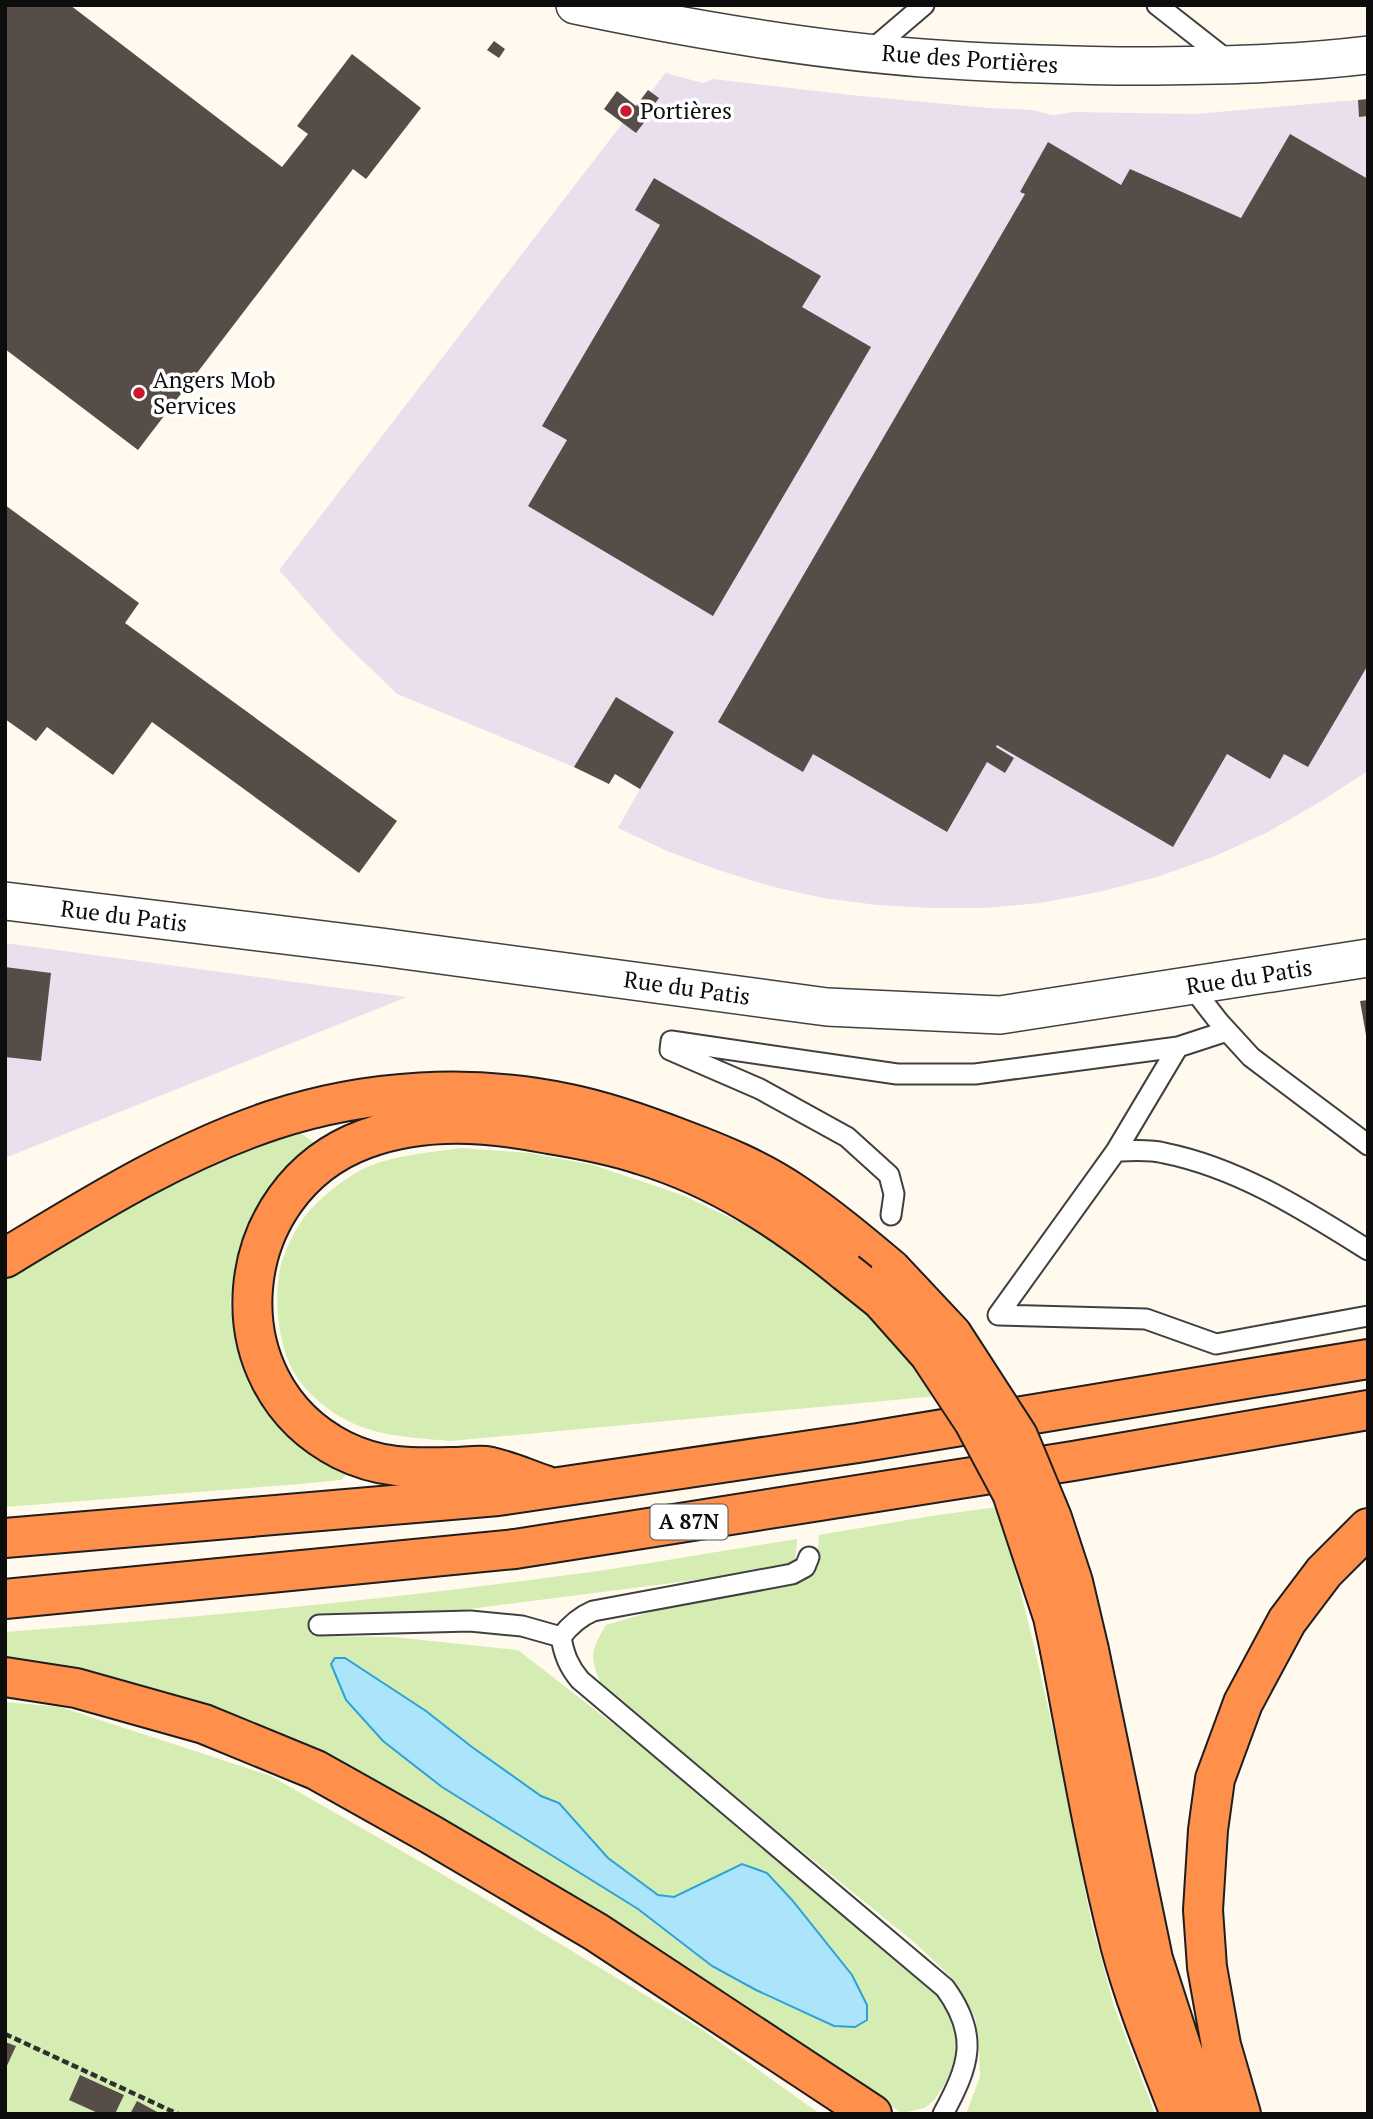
<svg xmlns="http://www.w3.org/2000/svg" width="1373" height="2119" viewBox="0 0 1373 2119" font-family="'PT Serif',serif">
	<style>
		.industrial { fill: #eae0ed }
		.green { fill: #d5edb2 }
		.water { fill: #ace4fc; stroke: #2ca1da; stroke-width: 2 }
		.building { fill: #574d48 }
		.lines { fill: none; stroke-linecap: round; stroke-linejoin: round }
		.lane-casing { stroke: #404040; stroke-width: 23 }
		.street-casing { stroke: #404040; stroke-width: 40 }
		.highway-casing { stroke: #1e1e1e; stroke-width: 42 }
		.path { stroke: #2f2f2f; stroke-width: 4.5; stroke-dasharray: 7 3.5; stroke-linecap: butt }
		.lane { stroke: #fff; stroke-width: 19 }
		.street { stroke: #fff; stroke-width: 37 }
		.highway { stroke: #ff904b; stroke-width: 38 }
		.highway-bridge-casing { stroke: #1e1e1e; stroke-width: 42; stroke-linecap: butt }
		.highway-bridge { stroke: #ff904b; stroke-width: 38 }
		.poi-dot { fill: #ca182d; stroke: #fff; stroke-width: 2.5 }
		.labels { text-anchor: middle; stroke-width: 7; stroke-linejoin: round; paint-order: stroke }
		.shield { fill: #fff; stroke: #565656; stroke-width: 2 }
		.shield-label { font-size: 21px; font-weight: bold; fill: #0d0d0d }
		.street-label { font-size: 23px; fill: #0d0d0d; stroke: #fff }
		.poi-label { font-size: 23px; fill: #0d0d0d; stroke: #fff; text-anchor: start }
	</style>
	<rect width="100%" height="100%" fill="#fffaed"/>
	<!-- industrial -->
	<path class="industrial" d="M 666,72 L 669,74 L 703,83 L 713,79 L 851,95 L 988,108 L 1032,110 L 1053,115 L 1074,112 L 1194,114 L 1368,99 L 1368,771 L 1320,802 L 1268,832 L 1213,857 L 1157,877 L 1099,892 L 1040,903 L 985,908 L 931,908 L 877,905 L 823,898 L 770,886 L 718,870 L 667,851 L 618,828 L 640,789 L 615,774 L 609,784 L 574,767 L 397,694 L 337,636 L 279,570 L 648,90 L 651,92 Z
		M 5,943 L 407,997 L 5,1158 Z"/>
	<!-- green -->
	<path class="green" d="M 278,1134 L 302,1134 L 319,1146 L 286,1171 L 255,1215 L 241,1246 L 230,1301 L 236,1345 L 248,1383 L 276,1422 L 311,1451 L 345,1471 L 345,1476 L 341,1480 L 300,1484 L 5,1507 L 5,1276 L 134,1196 Z
		M 460,1148 L 530,1153 L 593,1165 L 685,1196 L 753,1229 L 846,1293 L 881,1326 L 908,1357 L 937,1396 L 450,1441 C 409,1437 373,1437 337,1415 C 322,1405 304,1390 295,1374 C 278,1347 273,1297 281,1265 C 284,1254 294,1231 301,1222 C 313,1203 342,1180 361,1170 C 391,1155 428,1153 460,1148 Z
		M 997,1507 L 1005,1529 L 1035,1650 L 1061,1765 L 1091,1921 L 1114,2006 L 1155,2114 L 966,2114 L 980,2077 L 979,2040 L 975,2017 L 949,1975 L 915,1943 L 603,1689 C 591,1659 588,1654 606,1625 L 695,1599 L 777,1588 L 816,1569 L 819,1535 L 931,1516 Z
		M 797,1539 L 795,1563 L 782,1569 L 438,1613 L 312,1620 L 324,1636 L 394,1637 L 518,1650 L 657,1758 L 935,1986 L 955,2024 L 958,2052 L 946,2082 L 935,2099 L 925,2108 L 902,2113 L 543,1882 L 5,1659 L 5,1632 C 191,1618 376,1601 560,1576 C 639,1566 718,1551 797,1539 Z
		M 5,1702 L 60,1707 L 271,1776 L 494,1904 L 700,2028 L 820,2114 L 5,2114 Z"/>
	<!-- water -->
	<path class="water" d="M 335,1658 L 345,1658 L 426,1711 L 472,1747 L 541,1796 L 559,1803 L 608,1858 L 658,1895 L 674,1897 L 742,1864 L 767,1873 L 792,1900 L 852,1975 L 867,2005 L 867,2020 L 855,2027 L 834,2026 L 756,1990 L 712,1966 L 638,1909 L 442,1787 L 383,1741 L 346,1700 L 331,1664 Z"/>
	<!-- building -->
	<path class="building" d="M 5,5 L 70,5 L 282,167 L 308,134 L 297,126 L 352,54 L 421,108 L 366,179 L 353,169 L 138,450 L 5,349 Z
		M 494,41 L 505,49 L 499,58 L 487,50 Z
		M 648,90 L 659,98 L 647,114 L 649,116 L 636,133 L 604,109 L 617,91 L 636,106 Z
		M 1368,99 L 1368,116 L 1359,117 L 1358,100 Z
		M 1290,134 L 1368,179 L 1368,665 L 1308,767 L 1284,754 L 1270,779 L 1227,754 L 1173,847 L 997,745 L 996,747 L 1014,758 L 1005,773 L 987,762 L 947,832 L 813,754 L 803,772 L 718,722 L 1025,194 L 1020,192 L 1048,142 L 1121,185 L 1130,169 L 1241,218 Z
		M 654,178 L 821,276 L 802,307 L 871,347 L 713,616 L 528,506 L 567,440 L 542,426 L 660,225 L 635,210 Z
		M 5,505 L 139,603 L 125,623 L 397,821 L 359,873 L 152,722 L 113,775 L 47,727 L 36,741 L 5,719 Z
		M 616,697 L 674,732 L 640,789 L 615,774 L 609,784 L 574,767 Z
		M 5,967 L 51,973 L 41,1061 L 5,1057 Z
		M 1368,1000 L 1368,1035 L 1366,1035 L 1360,1001 Z
		M 5,2042 L 16,2046 L 5,2070 Z
		M 80,2075 L 124,2095 L 115,2114 L 100,2114 L 69,2100 Z
		M 137,2101 L 161,2114 L 130,2114 Z"/>
	<g class="lines">
		<defs>
			<path id="lane" d="M 1157,5 L 1231,63
				M 869,52 L 924,5
				M 1191,986 L 1219,1022 L 1251,1057 L 1368,1145
				M 1178,1047 L 1116,1151 L 998,1315 L 1146,1319 L 1216,1344 L 1368,1316
				M 1116,1151 C 1132,1151 1149,1149 1164,1153 C 1239,1168 1304,1210 1368,1250
				M 891,1215 L 894,1194 L 889,1175 L 847,1137 L 760,1089 L 670,1050 L 671,1041 L 897,1074 L 975,1074 L 1178,1047 L 1227,1031
				M 809,1557 L 805,1567 L 792,1574 L 593,1611 C 579,1617 570,1625 561,1637 C 564,1655 569,1667 580,1680 L 945,1988 C 980,2036 969,2066 943,2114
				M 319,1625 L 470,1621 L 522,1626 L 561,1637"/>
			<path id="street" d="M 575,5 C 690,29 805,49 922,58 C 987,63 1053,65 1118,66 C 1201,66 1285,65 1368,55
				M 5,901 L 381,947 L 827,1007 L 1000,1015 L 1368,958"/>
			<path id="highway" d="M 5,1258 C 91,1206 177,1152 273,1120 C 368,1089 472,1083 570,1104 C 608,1112 645,1125 681,1139 C 721,1154 760,1170 795,1194 C 829,1217 860,1243 891,1269
				M 545,1485 C 526,1479 505,1469 486,1466 C 475,1465 463,1467 452,1467 C 412,1468 380,1469 342,1450 C 210,1383 229,1189 365,1139 C 425,1117 488,1122 549,1134 C 580,1139 612,1145 642,1155 C 718,1178 785,1222 846,1272
				M 5,1538 L 498,1496 L 858,1443 L 1368,1359
				M 5,1599 L 515,1549 L 1073,1461 L 1368,1410
				M 1060,1650 C 1079,1749 1096,1850 1121,1948 C 1136,2004 1159,2059 1180,2114
				M 1089,1650 L 1153,1959 L 1182,2049 L 1207,2114
				M 5,1677 L 76,1688 L 204,1724 L 316,1770 L 430,1834 L 596,1932 L 872,2114
				M 1241,2114 L 1221,2045 L 1207,1967 L 1203,1910 L 1208,1830 L 1215,1779 L 1243,1703 L 1287,1621 L 1324,1572 L 1368,1528"/>
		</defs>
		<!-- lane casing -->
		<use href="#lane" class="lane-casing"/>
		<!-- street casing -->
		<use href="#street" class="street-casing"/>
		<!-- highway casing -->
		<use href="#highway" class="highway-casing"/>
		<!-- path -->
		<path class="path" d="M 5,2034 L 178,2114"/>
		<!-- lane -->
		<use href="#lane" class="lane"/>
		<!-- street -->
		<use href="#street" class="street"/>
		<!-- highway -->
		<use href="#highway" class="highway"/>
		<defs>
			<path id="highway-bridge" d="M 891,1269 L 952,1334 L 1018,1436 L 1052,1518 L 1073,1582 L 1089,1650
				M 846,1272 L 881,1300 L 929,1354 L 974,1422 L 1012,1493 L 1053,1617 L 1060,1650"/>
		</defs>
		<!-- highway-bridge casing -->
		<use href="#highway-bridge" class="highway-bridge-casing"/>
		<!-- highway-bridge -->
		<use href="#highway-bridge" class="highway-bridge"/>
	</g>
	<!-- markers -->
	<g class="poi-dot">
		<circle cx="626" cy="111" r="7"/>
		<circle cx="139" cy="393" r="7"/>
	</g>
	<g class="labels">
		<!-- shield labels -->
		<rect class="shield" x="650.5" y="1504.5" width="77" height="35" rx="5"/>
		<g class="shield-label">
			<text x="689" y="1529">A 87N</text>
		</g>
		<!-- street labels -->
		<g class="street-label">
			<text transform="translate(970 59) rotate(4)" y="8">Rue des Portières</text>
			<text transform="translate(124 916) rotate(7)" y="8">Rue du Patis</text>
			<text transform="translate(1249 977) rotate(-9)" y="8">Rue du Patis</text>
			<text transform="translate(687 988) rotate(8)" y="8">Rue du Patis</text>
		</g>
		<!-- poi labels -->
		<g class="poi-label">
			<text x="640" y="119">Portières</text>
			<text x="153" y="388">Angers Mob<tspan x="153" dy="26">Services</tspan></text>
		</g>
	</g>
	<!-- border -->
	<rect width="1373" height="2119" fill="none" stroke="#0d0d0d" stroke-width="14"/>
</svg>
